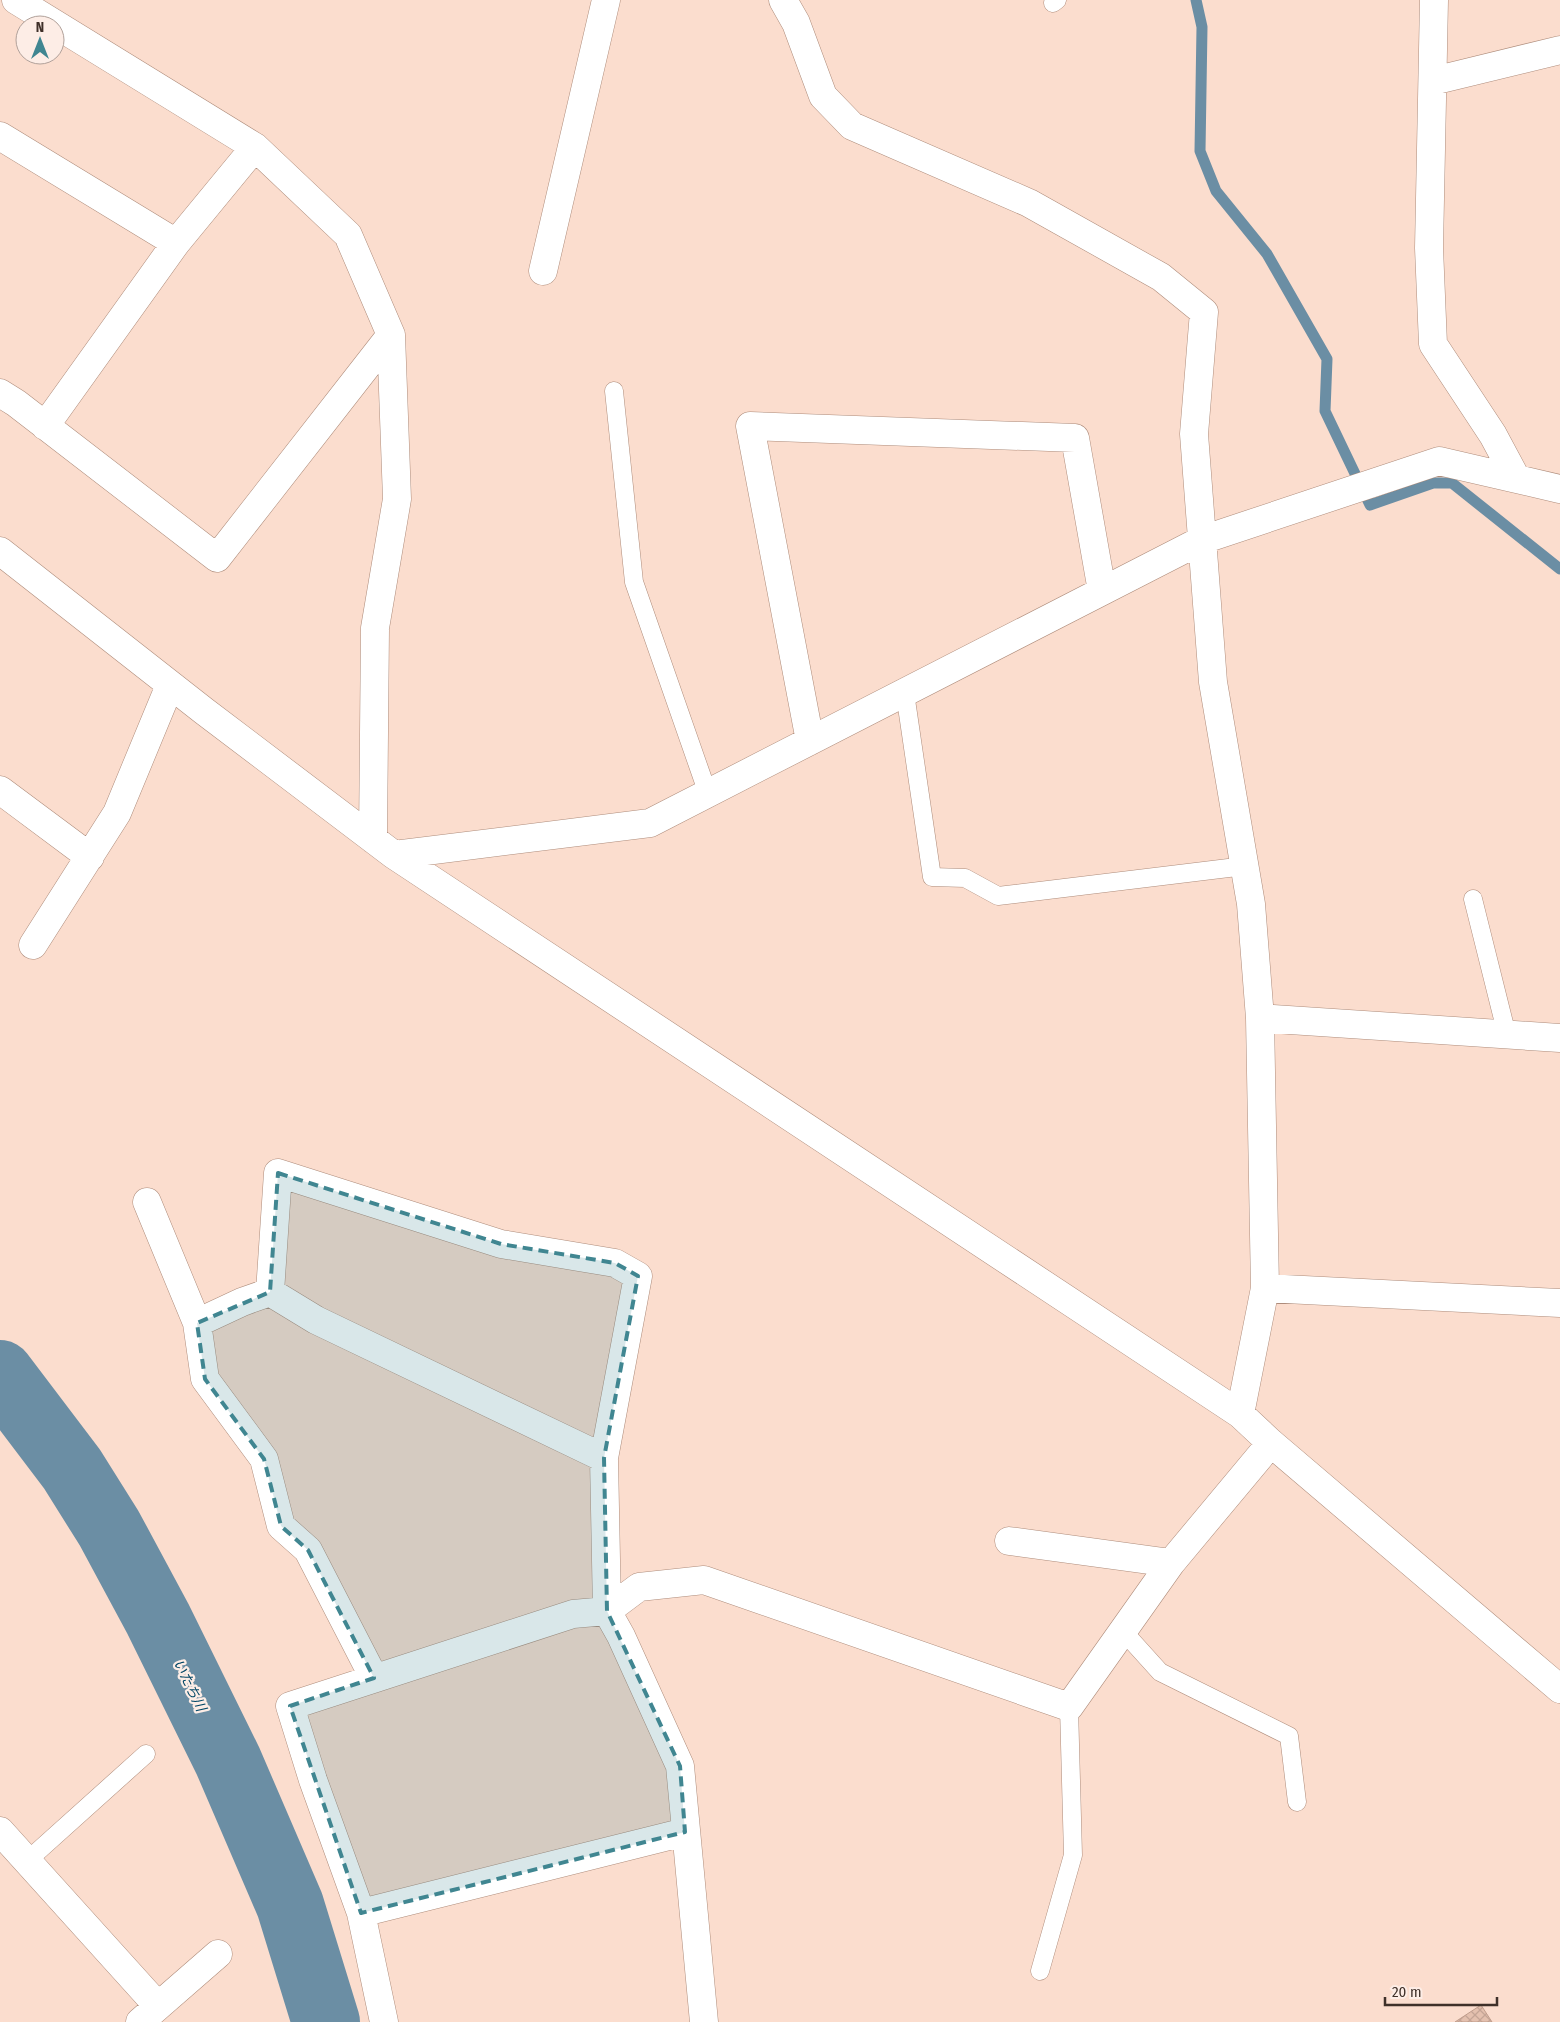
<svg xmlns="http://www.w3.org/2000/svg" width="1560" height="2022" viewBox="0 0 1560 2022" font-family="'Fira Sans Condensed','Noto Sans JP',sans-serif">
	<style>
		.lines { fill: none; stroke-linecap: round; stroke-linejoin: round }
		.stream { stroke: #6b8ea4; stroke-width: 11 }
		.river { stroke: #6b8ea4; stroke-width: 68 }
		.building { fill: url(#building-cross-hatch); stroke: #c09d8c }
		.lane-casing { stroke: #ae8c7b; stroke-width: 19 }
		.street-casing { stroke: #ae8c7b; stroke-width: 29 }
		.lane { stroke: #fff; stroke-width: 18 }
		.street { stroke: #fff; stroke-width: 28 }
		.marked { fill: #408691; fill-opacity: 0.2; stroke: #408691; stroke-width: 4; stroke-dasharray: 10 6; stroke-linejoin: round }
		.labels { text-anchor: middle; stroke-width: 4.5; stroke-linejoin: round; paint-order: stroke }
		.water-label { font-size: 14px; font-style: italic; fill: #004666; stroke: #fdede6 }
	</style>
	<defs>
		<pattern id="building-cross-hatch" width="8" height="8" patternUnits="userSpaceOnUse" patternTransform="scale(1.25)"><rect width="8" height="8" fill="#e4c0ae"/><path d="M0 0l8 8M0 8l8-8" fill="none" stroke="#c5a596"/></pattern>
	</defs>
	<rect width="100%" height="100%" fill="#fbddce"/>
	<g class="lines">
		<!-- stream -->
		<path class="stream" d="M 1196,0 L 1202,27 L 1200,151 L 1216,191 L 1267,254 L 1327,359 L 1325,411 L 1370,505 L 1433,483 L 1452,483 L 1560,569"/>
		<!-- river -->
		<path class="river" d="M 0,1374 L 72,1469 L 109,1528 L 158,1619 L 228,1761 L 290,1905 L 326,2022"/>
	</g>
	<!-- building -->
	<path class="building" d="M 1481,2005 L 1492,2022 L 1455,2022 Z"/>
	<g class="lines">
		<defs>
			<path id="lane" d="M 1053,3 L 1057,0
				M 614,391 L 634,582 L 708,794
				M 905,693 L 932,877 L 965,878 L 998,896 L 1245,866
				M 1473,899 L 1507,1035
				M 1123,1631 L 1160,1672 L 1289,1736 L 1297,1802
				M 27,1861 L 146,1754
				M 1040,1971 L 1073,1855 L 1069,1707"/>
			<path id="street" d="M 16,0 L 255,147 L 348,235 L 391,335 L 397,499 L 375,628 L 373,839
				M 783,0 L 796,23 L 823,96 L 852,126 L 1029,203 L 1161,277 L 1204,312 L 1194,434 L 1213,682 L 1251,904 L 1260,1018 L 1265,1288 L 1240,1414
				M 1434,0 L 1429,248 L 1433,344 L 1493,435 L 1516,478
				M 1433,81 L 1560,50
				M 0,136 L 176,243
				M 543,271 L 606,0
				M 0,393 L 16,403 L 217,558 L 391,335
				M 45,426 L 176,243 L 255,147
				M 0,551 L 204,711 L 394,855 L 1240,1414 L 1271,1443 L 1560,1689
				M 810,741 L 750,426 L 1075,438 L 1102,591
				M 0,790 L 90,857
				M 394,855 L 650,823 L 1202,540 L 1439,461 L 1560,489
				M 33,945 L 117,813 L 170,685
				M 1260,1018 L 1560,1038
				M 147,1202 L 197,1323
				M 1265,1288 L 1560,1303
				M 270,1292 L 278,1173 L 501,1244 L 615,1263 L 638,1276 L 604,1458
				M 1171,1563 L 1271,1443
				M 607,1611 L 639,1587 L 704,1580 L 1069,1707 L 1171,1563 L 1009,1541
				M 374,1678 L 308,1550 L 281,1526 L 264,1459 L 205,1379 L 197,1323 L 242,1302 L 270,1292 L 316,1320 L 604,1458 L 607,1611
				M 0,1831 L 158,2006
				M 361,1913 L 685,1832
				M 140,2022 L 218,1954
				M 384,2022 L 361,1913 L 313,1780 L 290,1706 L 573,1614 L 607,1611 L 621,1636 L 680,1766 L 704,2022"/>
		</defs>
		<!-- lane casing -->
		<use href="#lane" class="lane-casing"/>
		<!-- street casing -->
		<use href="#street" class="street-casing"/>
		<!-- lane -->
		<use href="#lane" class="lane"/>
		<!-- street -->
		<use href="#street" class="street"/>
	</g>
	<!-- marked area -->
	<path class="marked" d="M 278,1173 L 501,1244 L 615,1263 L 638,1276 L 604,1458 L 607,1611 L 680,1766 L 685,1832 L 361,1913 L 290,1706 L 374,1678 L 308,1550 L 281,1526 L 264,1459 L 205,1379 L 197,1323 L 270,1292 Z"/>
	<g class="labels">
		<!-- water labels -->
		<g class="water-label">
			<text transform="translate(190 1685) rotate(64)" y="5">いたち川</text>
		</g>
	</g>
	<!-- north arrow -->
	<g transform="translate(40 40)"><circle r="24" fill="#fdede6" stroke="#b1a19a"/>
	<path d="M0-4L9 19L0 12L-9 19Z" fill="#408691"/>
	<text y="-8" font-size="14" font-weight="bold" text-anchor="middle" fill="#3f3029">N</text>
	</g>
	<!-- scale -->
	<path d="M1385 1997v8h112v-8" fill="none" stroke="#3f3029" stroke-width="2.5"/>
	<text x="1392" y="1997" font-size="15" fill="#3f3029" stroke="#fdede6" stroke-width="4" paint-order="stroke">20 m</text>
</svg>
